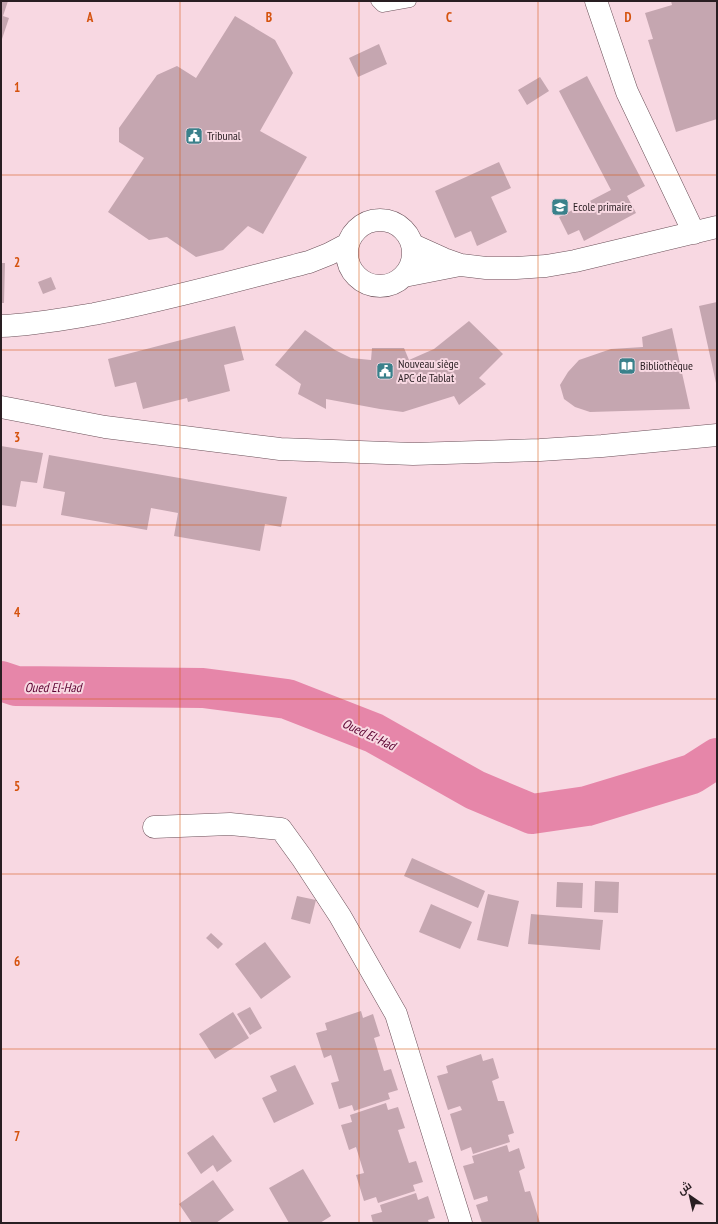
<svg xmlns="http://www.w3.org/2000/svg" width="718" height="1224" viewBox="0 0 718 1224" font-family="'PT Sans Narrow',Cairo,sans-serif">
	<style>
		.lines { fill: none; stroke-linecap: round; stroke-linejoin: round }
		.river { stroke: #e686a9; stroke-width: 40 }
		.building { fill: #c5a6b0 }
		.lane-casing { stroke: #6b5059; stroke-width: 13 }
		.street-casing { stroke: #6b5059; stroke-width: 23 }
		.lane { stroke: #fff; stroke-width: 12 }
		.street { stroke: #fff; stroke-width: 22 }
		.grid { fill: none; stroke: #d5530e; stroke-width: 1; stroke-opacity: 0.55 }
		.labels { text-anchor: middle; stroke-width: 4; stroke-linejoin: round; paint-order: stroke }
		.poi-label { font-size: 12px; fill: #291e22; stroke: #f8d8e2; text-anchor: start }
		.water-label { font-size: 13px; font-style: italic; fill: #5c0432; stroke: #f8d8e2 }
		.grid-label { font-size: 13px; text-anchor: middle; font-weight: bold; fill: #d5530e; stroke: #f8d8e2; stroke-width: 4; stroke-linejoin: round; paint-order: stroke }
	</style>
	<rect width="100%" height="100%" fill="#f8d8e2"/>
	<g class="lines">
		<!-- river -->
		<path class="river" d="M 1,681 L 16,686 L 203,688 L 287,699 L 374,733 L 475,790 L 532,814 L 587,806 L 692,774 L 717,758"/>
	</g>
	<!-- building -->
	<path class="building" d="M 1,1 L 8,1 L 3,16 L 9,18 L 1,42 Z
		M 671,1 L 717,1 L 717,119 L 676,132 L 648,40 L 653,39 L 645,13 L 672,5 Z
		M 235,16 L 275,40 L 293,73 L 260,131 L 307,157 L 263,234 L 248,226 L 223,250 L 196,257 L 167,237 L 149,240 L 108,212 L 144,158 L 119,142 L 119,128 L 157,75 L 177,66 L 196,78 Z
		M 379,44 L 387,64 L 358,77 L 349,58 Z
		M 587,76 L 645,186 L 627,196 L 636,213 L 584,241 L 579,230 L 568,235 L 559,217 L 611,190 L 559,91 Z
		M 540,77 L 549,91 L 527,105 L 518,90 Z
		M 499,162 L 511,188 L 491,197 L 507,232 L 477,246 L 471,231 L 455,238 L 435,191 Z
		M 1,263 L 5,263 L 4,303 L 1,303 Z
		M 51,277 L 56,289 L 43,294 L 38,282 Z
		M 717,302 L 717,383 L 716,383 L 699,306 Z
		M 469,321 L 503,354 L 479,378 L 486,384 L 459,405 L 454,396 L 403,412 L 380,409 L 326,399 L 326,409 L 298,394 L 301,384 L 275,365 L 305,330 L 335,350 L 351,358 L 371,360 L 372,348 L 404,348 L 409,360 L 434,349 Z
		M 235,326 L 244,360 L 224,365 L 230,391 L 188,402 L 187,398 L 143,409 L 136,382 L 115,387 L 108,359 Z
		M 672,328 L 690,409 L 590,412 L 575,407 L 564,399 L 560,385 L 568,372 L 579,360 L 611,349 L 643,347 L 642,337 Z
		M 1,446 L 43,453 L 37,483 L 21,481 L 16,507 L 1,505 Z
		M 49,455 L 287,497 L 281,527 L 265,524 L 260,551 L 174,536 L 178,513 L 151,508 L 147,530 L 61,515 L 65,492 L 43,488 Z
		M 412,858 L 485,891 L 478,908 L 404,876 Z
		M 595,881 L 619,882 L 618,913 L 594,912 Z
		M 557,882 L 583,883 L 582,908 L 556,907 Z
		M 488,894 L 519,901 L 508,947 L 477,940 Z
		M 297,896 L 316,900 L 310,924 L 291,919 Z
		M 431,904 L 472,922 L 460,949 L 419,932 Z
		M 531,914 L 603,920 L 600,950 L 528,944 Z
		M 211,933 L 223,944 L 218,949 L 206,938 Z
		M 265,942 L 291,977 L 261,999 L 235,964 Z
		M 250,1007 L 262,1028 L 250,1035 L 237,1014 Z
		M 361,1011 L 363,1018 L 373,1014 L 380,1036 L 374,1038 L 384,1071 L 391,1069 L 398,1090 L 388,1093 L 390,1099 L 354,1111 L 352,1105 L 339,1109 L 331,1083 L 339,1081 L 331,1055 L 324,1058 L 316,1033 L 327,1030 L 325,1023 Z
		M 233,1012 L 249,1038 L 215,1059 L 199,1034 Z
		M 481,1054 L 483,1061 L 493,1058 L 499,1078 L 492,1081 L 498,1101 L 504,1101 L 514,1133 L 508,1135 L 510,1142 L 473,1154 L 471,1147 L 461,1151 L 450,1114 L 462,1110 L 460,1106 L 448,1110 L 437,1076 L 448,1073 L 446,1066 Z
		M 295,1065 L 314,1104 L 274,1123 L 262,1098 L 277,1091 L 270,1076 Z
		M 386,1103 L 388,1110 L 398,1107 L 405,1128 L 398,1130 L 409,1163 L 416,1161 L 423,1182 L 413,1185 L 415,1191 L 378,1203 L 376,1197 L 364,1201 L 356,1175 L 364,1173 L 356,1147 L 349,1150 L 341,1125 L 352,1122 L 350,1115 Z
		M 213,1135 L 232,1161 L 217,1172 L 213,1165 L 201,1174 L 187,1153 Z
		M 507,1145 L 509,1152 L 519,1148 L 525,1168 L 519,1171 L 525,1192 L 530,1191 L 540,1223 L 482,1223 L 476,1205 L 488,1201 L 487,1196 L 474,1200 L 463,1166 L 474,1163 L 472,1156 Z
		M 303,1169 L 331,1216 L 320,1223 L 289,1223 L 269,1188 Z
		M 213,1180 L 234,1210 L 216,1223 L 192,1223 L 179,1204 Z
		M 416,1193 L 418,1200 L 428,1196 L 435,1218 L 428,1220 L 429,1223 L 373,1223 L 371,1215 L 382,1212 L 380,1205 Z"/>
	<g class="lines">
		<defs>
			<path id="lane" d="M 377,1 L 382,6 L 410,1"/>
			<path id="street" d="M 596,1 L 627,92 L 694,233
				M347 253a33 33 0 1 1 66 0a33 33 0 1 1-66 0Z
				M 413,245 L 444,259 L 461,265 L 486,268 L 516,268 L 546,266 L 575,261 L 717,227
				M 404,276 L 460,265
				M 1,326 C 32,325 64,319 94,314 C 167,300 238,280 309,262 L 329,254 L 348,244
				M 1,407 L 105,427 L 280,449 L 413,454 L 540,450 L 602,446 L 717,435
				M 154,827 L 230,824 L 281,829 L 302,858 L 340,916 L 396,1014 L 461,1223"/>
		</defs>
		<!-- lane casing -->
		<use href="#lane" class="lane-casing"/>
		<!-- street casing -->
		<use href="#street" class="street-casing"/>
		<!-- lane -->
		<use href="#lane" class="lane"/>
		<!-- street -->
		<use href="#street" class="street"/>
	</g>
	<!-- grid -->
	<path class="grid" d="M 180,1 L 180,1223M 359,1 L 359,1223M 538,1 L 538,1223M 1,175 L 717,175M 1,350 L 717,350M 1,525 L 717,525M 1,699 L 717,699M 1,874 L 717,874M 1,1049 L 717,1049"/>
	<!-- icons -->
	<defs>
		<symbol id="civic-square" viewBox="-11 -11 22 22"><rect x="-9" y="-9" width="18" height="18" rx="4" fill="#3a818b" stroke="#f8d8e2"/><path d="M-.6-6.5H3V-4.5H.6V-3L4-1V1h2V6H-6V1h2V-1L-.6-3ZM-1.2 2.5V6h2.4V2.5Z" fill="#fff"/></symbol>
		<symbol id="school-square" viewBox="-11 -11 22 22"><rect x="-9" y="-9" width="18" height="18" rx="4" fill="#3a818b" stroke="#f8d8e2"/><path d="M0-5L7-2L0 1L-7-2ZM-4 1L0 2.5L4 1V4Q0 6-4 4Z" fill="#fff"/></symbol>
		<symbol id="library-square" viewBox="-11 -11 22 22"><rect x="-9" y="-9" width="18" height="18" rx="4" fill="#3a818b" stroke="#f8d8e2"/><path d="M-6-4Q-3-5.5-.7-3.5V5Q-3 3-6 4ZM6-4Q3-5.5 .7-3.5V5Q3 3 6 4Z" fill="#fff"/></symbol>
	</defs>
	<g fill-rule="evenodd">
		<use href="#civic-square" x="184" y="126" width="20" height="20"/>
		<use href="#school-square" x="550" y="197" width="20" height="20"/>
		<use href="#library-square" x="617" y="356" width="20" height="20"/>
		<use href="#civic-square" x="375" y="361" width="20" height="20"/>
	</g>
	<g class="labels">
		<!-- poi labels -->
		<g class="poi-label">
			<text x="207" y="140">Tribunal</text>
			<text x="573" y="211">Ecole primaire</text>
			<text x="398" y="368">Nouveau siège<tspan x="398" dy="14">APC de Tablat</tspan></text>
			<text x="640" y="370">Bibliothèque</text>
		</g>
		<!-- water labels -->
		<g class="water-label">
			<text x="53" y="692">Oued El-Had</text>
			<text transform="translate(369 734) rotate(25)" y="5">Oued El-Had</text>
		</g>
	</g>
	<g class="grid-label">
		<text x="90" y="22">A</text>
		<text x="269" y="22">B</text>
		<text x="449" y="22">C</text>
		<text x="628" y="22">D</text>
		<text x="17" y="92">1</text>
		<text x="17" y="267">2</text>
		<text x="17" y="442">3</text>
		<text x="17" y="617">4</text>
		<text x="17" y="791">5</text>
		<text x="17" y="966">6</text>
		<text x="17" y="1141">7</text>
	</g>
	<!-- border -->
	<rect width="718" height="1224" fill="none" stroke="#291e22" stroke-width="4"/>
	<!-- north arrow -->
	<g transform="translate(690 1196) rotate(326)" stroke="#f8d8e2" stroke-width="3" paint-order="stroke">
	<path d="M0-3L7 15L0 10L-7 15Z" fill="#291e22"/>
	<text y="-6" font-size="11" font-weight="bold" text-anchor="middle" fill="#291e22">ش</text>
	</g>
</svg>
